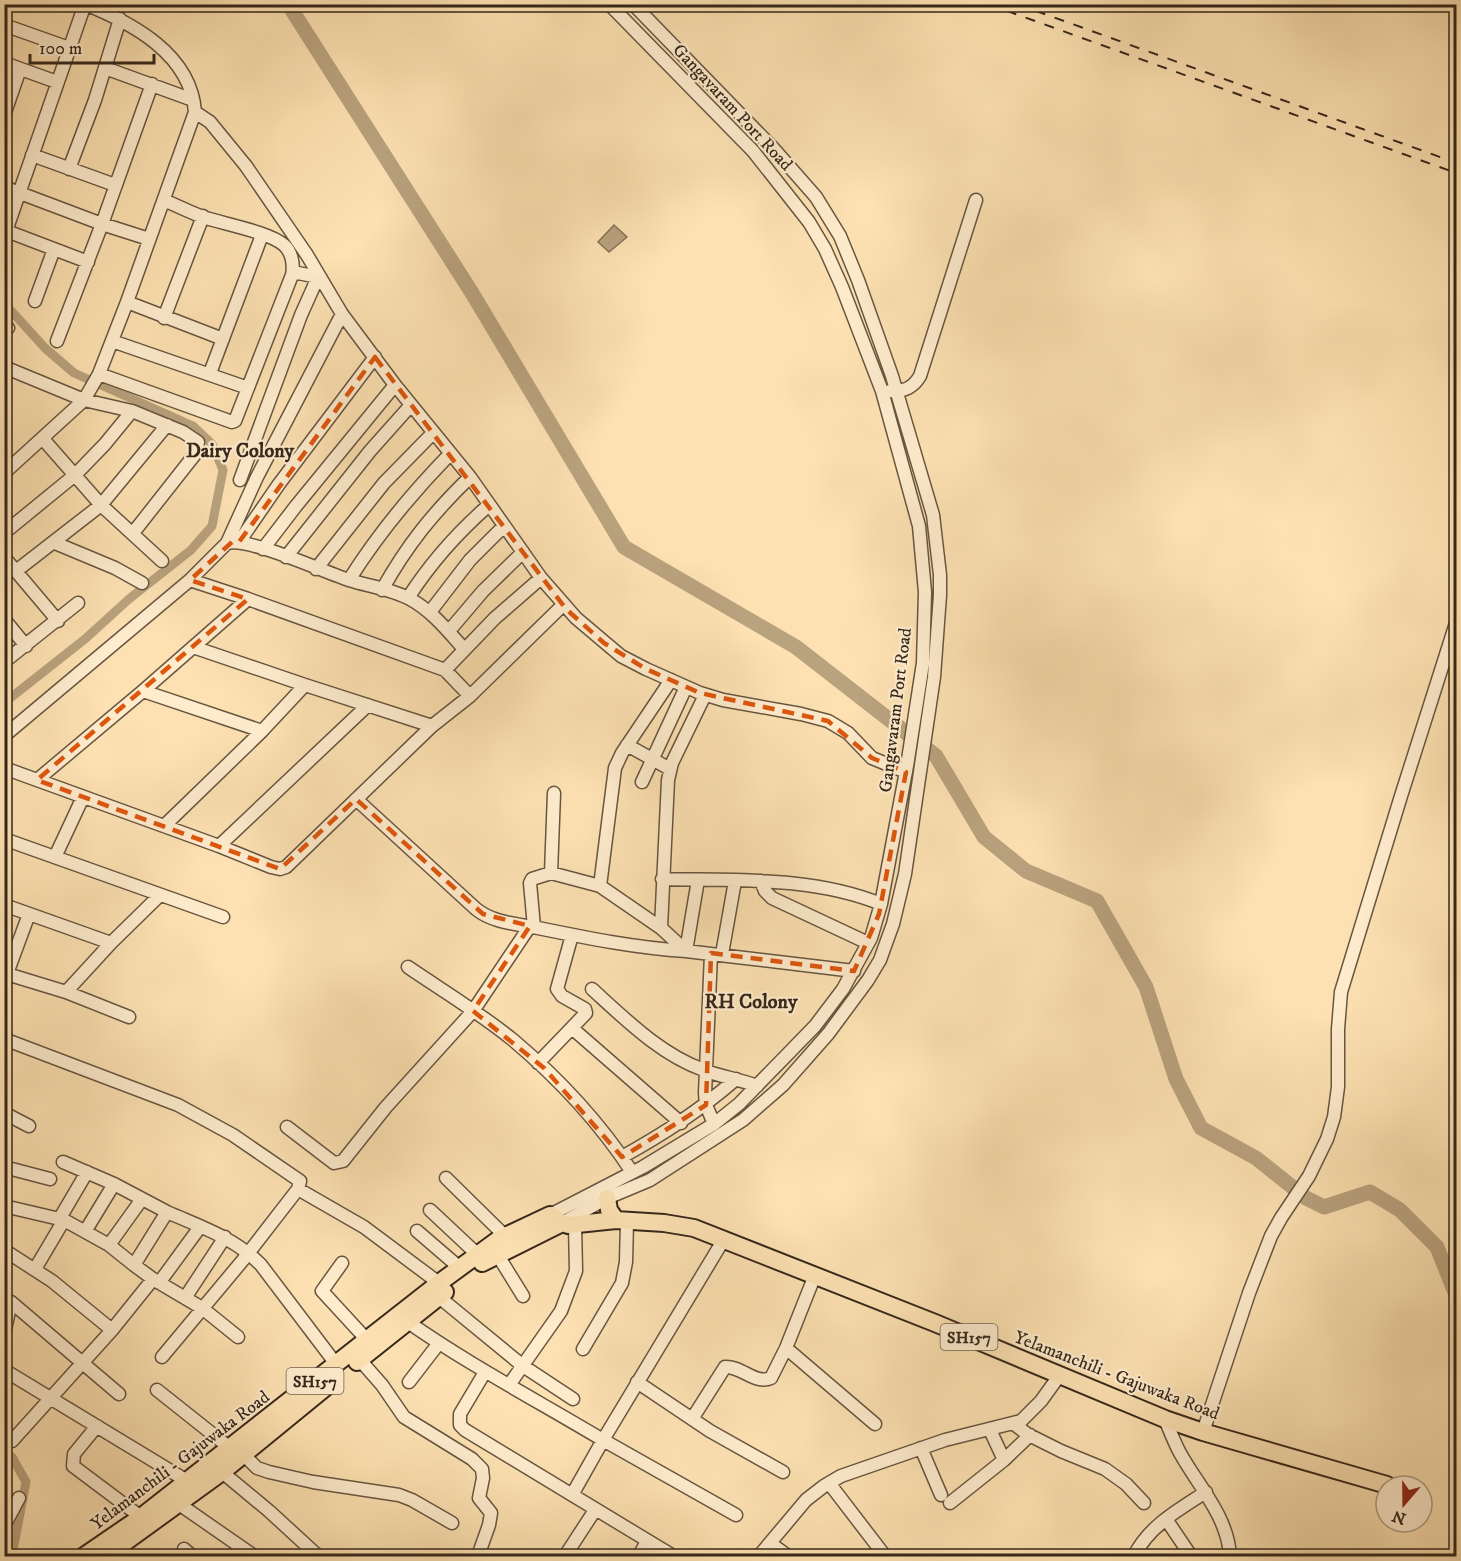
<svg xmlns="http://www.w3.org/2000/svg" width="1461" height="1561" viewBox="0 0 1461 1561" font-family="'IM FELL DW Pica',serif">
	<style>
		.water { fill: #b9a27e; stroke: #847156; stroke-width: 1.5 }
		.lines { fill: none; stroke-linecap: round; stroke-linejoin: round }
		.canal { stroke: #b9a27e; stroke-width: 9 }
		.river { stroke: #b9a27e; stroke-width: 15 }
		.minor-casing { stroke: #675640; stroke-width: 15 }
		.major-casing { stroke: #35271a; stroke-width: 20 }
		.minor { stroke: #feeccd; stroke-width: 12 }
		.major { stroke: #fde1b2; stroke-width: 16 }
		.rail { stroke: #35271a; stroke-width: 2; stroke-dasharray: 10 10; stroke-linecap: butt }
		.marked { fill: none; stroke: #df560d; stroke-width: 4.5; stroke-dasharray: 12 8; stroke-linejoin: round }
		.labels { text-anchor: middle; stroke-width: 4.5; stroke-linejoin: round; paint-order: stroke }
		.shield { fill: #feeccd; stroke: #716250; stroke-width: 1.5 }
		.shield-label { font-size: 16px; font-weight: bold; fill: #35271a }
		.street-label { font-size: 18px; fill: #35271a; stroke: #feeccd }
		.neighbourhood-label { font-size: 20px; font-weight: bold; fill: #35271a; stroke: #feeccd }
	</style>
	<rect width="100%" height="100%" fill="#fde1b2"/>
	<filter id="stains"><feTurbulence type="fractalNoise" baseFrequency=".00333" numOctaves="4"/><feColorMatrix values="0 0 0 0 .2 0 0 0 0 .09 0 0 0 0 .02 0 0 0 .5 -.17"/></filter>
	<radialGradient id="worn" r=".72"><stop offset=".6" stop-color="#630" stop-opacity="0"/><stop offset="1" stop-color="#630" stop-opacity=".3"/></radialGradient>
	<!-- water -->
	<path class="water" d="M 614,225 L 627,237 L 609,252 L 598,242 Z"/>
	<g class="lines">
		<!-- canal -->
		<path class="canal" d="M 4,303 L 45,348 L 74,373 L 193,426 L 212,444 L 223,470 L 212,526 L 191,550 L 129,599 L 85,639 L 4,703
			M 4,1453 L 12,1457 L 26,1482 L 14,1545 L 9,1556"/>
		<!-- river -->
		<path class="river" d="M 288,4 L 472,293 L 624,547 L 796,647 L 936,756 L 984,837 L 1026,871 L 1097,901 L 1146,987 L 1176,1079 L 1201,1128 L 1256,1158 L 1306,1198 L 1324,1207 L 1370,1192 L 1400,1210 L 1437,1247 L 1456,1295"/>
		<defs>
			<path id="minor" d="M 4,25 L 69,48
				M 4,63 L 57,82
				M 105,68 L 193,100
				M 195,112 L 210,122 L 246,166 L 307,255 L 342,314 L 395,385 L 470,477 L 541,578 L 576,618 L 621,656 L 646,669 L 700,693 L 723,700 L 801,714 L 828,721 L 848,733 L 872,758 L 906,772
				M 4,115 L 20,69
				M 32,155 L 115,185
				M 69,169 L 95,100 L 120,19
				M 4,187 L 102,224 L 149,239
				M 4,230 L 88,262
				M 6,231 L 85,4
				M 35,301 L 54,249
				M 127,302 L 223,339
				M 164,318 L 203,216
				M 4,327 L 8,328
				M 57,341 L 102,224 L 152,84
				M 112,341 L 248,388
				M 4,367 L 84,400 L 132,411 L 183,432 L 198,442 L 196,453 L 133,533
				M 210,373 L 262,235
				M 99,374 L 232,422 L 235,421 L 292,275 C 294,265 292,252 284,245 C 269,232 224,224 203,217 C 190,212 177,206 164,200
				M 890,391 C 904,392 913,388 920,376 L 976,200
				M 43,439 L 101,505 L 162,561
				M 4,473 L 84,400 L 99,374 L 127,302 L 195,112 C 191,54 132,23 85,4
				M 240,480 L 301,315 L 318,277 L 293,272
				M 4,533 L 75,475 L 105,444 L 132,411
				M 239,542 L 279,484 L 375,357
				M 55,543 L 115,568 L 142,583
				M 227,543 L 257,477 L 342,314
				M 263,549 L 296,506 L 395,385
				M 4,557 L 58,621
				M 286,557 L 370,451 L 411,405
				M 316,569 L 384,483 L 433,433
				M 16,571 L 101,505 L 167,425
				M 190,580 L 248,599 L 445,670 L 470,696
				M 349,580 C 378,534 412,493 450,454
				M 382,590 C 407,545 433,513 470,477
				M 408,598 C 431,562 457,533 489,505
				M 430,612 L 470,560 L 504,526
				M 4,619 L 26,646
				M 449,631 L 483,591 L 523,552
				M 193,647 L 305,685 L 432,726
				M 4,662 L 78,603
				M 445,670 L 495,618 L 541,578
				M 671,680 L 622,753 L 615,768 L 600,886 L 661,928 L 686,951 L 711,954 L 705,1093 L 706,1105 L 714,1124
				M 143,691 L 262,731
				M 4,736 L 190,580 L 227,543 C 249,537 324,572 349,580 C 368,586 392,589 410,599 C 432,611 447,630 464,649
				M 627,745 L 670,769
				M 4,768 L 219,846 L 271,867 L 280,869 L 286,867 L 432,726 L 470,696 L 563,605
				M 37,780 L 143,691 L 248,599
				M 642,782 L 686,687
				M 356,799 L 476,909 C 493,923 518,924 538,928 C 587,938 636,948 686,951 L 698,880
				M 164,826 L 262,731 L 305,685
				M 4,839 L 223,917
				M 219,846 L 368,705
				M 55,857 L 83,797
				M 551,873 L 600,886
				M 662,879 C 735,881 812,876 881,904
				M 761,881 L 765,891 L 772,898 L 868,943
				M 4,905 L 111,943
				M 534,927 L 530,883 L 532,879 L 551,873 L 554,793
				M 661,928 L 668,780 L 672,763 L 705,695
				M 711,954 L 854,971
				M 722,954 L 735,881
				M 408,967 C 443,991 480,1013 513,1040 C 558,1078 600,1123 632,1172
				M 7,974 L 66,992 L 129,1017
				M 5,979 L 29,914
				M 592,989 C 625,1019 661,1055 704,1070 C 721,1077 739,1079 757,1086
				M 66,992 L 111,943 L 159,896
				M 573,1029 L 681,1123
				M 4,1039 L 178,1105 L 233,1135 L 300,1181 L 298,1189 L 243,1260 L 162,1357
				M 538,1063 L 586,1013 L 585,1009 L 562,996 L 557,989 L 572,935
				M 4,1113 L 29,1126
				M 287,1127 L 334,1163 L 343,1161 L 386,1107 L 473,1011 L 530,926
				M 622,1157 C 665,1133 699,1111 736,1079
				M 63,1162 L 114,1184 L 167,1212
				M 4,1167 L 50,1179
				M 446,1178 L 505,1236
				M 298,1189 L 364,1227 L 439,1283
				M 4,1206 L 64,1220 L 109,1245 L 134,1265 L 167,1212 C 201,1227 235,1238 261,1265 L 336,1364
				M 430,1210 L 478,1255
				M 550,1215 L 643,1167 L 714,1124 L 739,1104 L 815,1026 L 843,989 L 871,938 L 881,904 L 907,766 L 923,663 L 925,592 L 919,526 L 882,391 L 842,287 L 825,249 L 809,222 L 753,151 L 609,4
				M 60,1218 L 87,1172
				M 562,1223 L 607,1198 L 650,1180 L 743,1120 L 783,1085 L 828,1034 L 868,980 L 880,960 L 885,946 L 893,924 L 905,874 L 934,677 L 940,595 L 940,575 L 933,515 L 892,376 L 858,280 L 840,236 L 816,197 L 773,148 L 633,4
				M 86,1230 L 114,1184
				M 417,1231 L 460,1268
				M 109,1245 L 142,1199
				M 4,1250 L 52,1281 L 112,1330
				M 497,1254 L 523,1296
				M 342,1263 L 322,1291 L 367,1340
				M 134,1265 L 153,1279 L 202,1308 L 238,1337
				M 35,1269 L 64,1220
				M 159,1283 L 200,1227
				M 439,1297 L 523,1366 L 573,1399
				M 185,1298 L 225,1237
				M 408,1322 C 471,1366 538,1401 603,1440 L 724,1239
				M 4,1334 L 11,1302 L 119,1394
				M 786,1348 L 875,1424
				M 583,1349 L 622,1283 L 626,1262 L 627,1221
				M 360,1360 L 382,1385 L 404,1417 L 472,1459 L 482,1469 L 483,1478 L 479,1498 L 491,1513 L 489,1525 L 478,1556
				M 4,1370 L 187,1481
				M 485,1372 L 460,1414 L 460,1425 L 465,1430 L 673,1556
				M 409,1382 L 439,1343
				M 637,1382 L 710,1431 L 783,1472
				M 509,1385 L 561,1311 L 576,1271 L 575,1224
				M 157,1390 L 230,1448
				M 692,1419 L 725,1367 C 742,1366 755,1385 771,1378 L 786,1348 L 815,1275
				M 1165,1419 C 1170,1431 1174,1442 1180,1453 C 1199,1487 1228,1517 1230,1556
				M 1013,1423 L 1027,1434 L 1061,1451 L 1105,1469 L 1126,1484 L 1144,1503
				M 97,1426 L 74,1454 L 73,1466 L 141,1517
				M 990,1430 L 1004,1460
				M 1203,1432 L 1249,1293 L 1271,1236 L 1281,1218 L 1309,1176 L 1327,1139 L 1334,1117 L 1338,1087 L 1338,1029 L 1341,992 L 1401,796 L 1456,623
				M 12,1441 L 112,1330 L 153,1279
				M 921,1448 L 941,1495
				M 244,1455 L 257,1468 L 269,1472 L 313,1482 L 399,1495 L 412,1500 L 452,1523
				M 222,1472 L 269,1511 L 318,1556
				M 829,1483 L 885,1556
				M 572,1495 L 603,1440 L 736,1515
				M 950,1503 L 1004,1460 L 1030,1435
				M 179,1504 L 254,1556
				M 1166,1519 L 1191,1556
				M 4,1526 L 19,1498
				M 770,1543 L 788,1556
				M 184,1549 L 192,1556
				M 565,1556 L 595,1510
				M 639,1556 L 647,1541
				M 759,1556 L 806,1500 L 824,1486 L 841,1476 L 945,1440 L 1021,1421 L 1041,1401 L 1059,1376
				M 1134,1556 C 1149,1526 1178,1510 1206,1492"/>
			<path id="major" d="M 607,1198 L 609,1210 L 616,1220
				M 482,1263 L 562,1223
				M 357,1362 L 445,1292
				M 84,1556 L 141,1517 L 439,1283 L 499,1239 L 550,1215 L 562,1223 L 568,1225 L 616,1220 L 664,1223 L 694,1228 L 935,1323 L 1165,1419 L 1203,1432 L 1387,1485
				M 106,1556 L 222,1472 L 326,1387"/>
		</defs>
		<!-- minor casing -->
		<use href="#minor" class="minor-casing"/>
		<!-- major casing -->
		<use href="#major" class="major-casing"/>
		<!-- minor -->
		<use href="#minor" class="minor"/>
		<!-- major -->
		<use href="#major" class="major"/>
		<!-- rail -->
		<path class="rail" d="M 988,4 L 1456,173
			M 1017,4 L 1451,161"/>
	</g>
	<!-- marked area -->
	<path class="marked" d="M 375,357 L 566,609 L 604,643 L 646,669 L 700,693 L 828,721 L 872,758 L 906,772 L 879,914 L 854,971 L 711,953 L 706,1105 L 622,1157 L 544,1068 L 473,1011 L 530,926 L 483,914 L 356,799 L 280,869 L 37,780 L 248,599 L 190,580 L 232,542 L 239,542 Z"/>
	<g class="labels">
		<!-- shield labels -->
		<g class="shield">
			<rect x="940.5" y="1324" width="57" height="26" rx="4.5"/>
			<rect x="286.5" y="1368" width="57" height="26" rx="4.5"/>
		</g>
		<g class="shield-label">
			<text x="969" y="1343">SH157</text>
			<text x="315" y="1387">SH157</text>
		</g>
		<!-- street labels -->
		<g class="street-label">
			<text transform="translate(733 107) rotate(47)" y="6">Gangavaram Port Road</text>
			<text transform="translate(895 710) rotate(-83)" y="6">Gangavaram Port Road</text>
			<text transform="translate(1117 1375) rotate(21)" y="6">Yelamanchili - Gajuwaka Road</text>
			<text transform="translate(180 1460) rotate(-37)" y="6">Yelamanchili - Gajuwaka Road</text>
		</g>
		<!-- neighbourhood labels -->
		<g class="neighbourhood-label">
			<text x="240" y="457">Dairy Colony</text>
			<text x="751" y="1008">RH Colony</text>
		</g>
	</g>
	<!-- margin -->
	<rect width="1461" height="1561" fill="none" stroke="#fde1b2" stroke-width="24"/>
	<rect x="6" y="6" width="1449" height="1549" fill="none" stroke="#35271a" stroke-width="3"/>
	<rect x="12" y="12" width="1437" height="1537" fill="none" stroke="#35271a" stroke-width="1.5"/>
	<!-- north arrow -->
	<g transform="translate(1404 1504) rotate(200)"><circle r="28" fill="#feeccd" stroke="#ae9d85" stroke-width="1.5"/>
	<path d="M0-4.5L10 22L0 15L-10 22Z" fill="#8f2418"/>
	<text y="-9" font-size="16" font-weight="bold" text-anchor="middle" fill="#35271a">N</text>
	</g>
	<!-- scale -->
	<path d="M30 54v9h124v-9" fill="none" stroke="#35271a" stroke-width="3"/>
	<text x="39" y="54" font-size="18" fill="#35271a" stroke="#feeccd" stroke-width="4.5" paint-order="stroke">100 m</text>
	<rect width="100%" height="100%" filter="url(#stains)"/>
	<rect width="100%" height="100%" fill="url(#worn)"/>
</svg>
